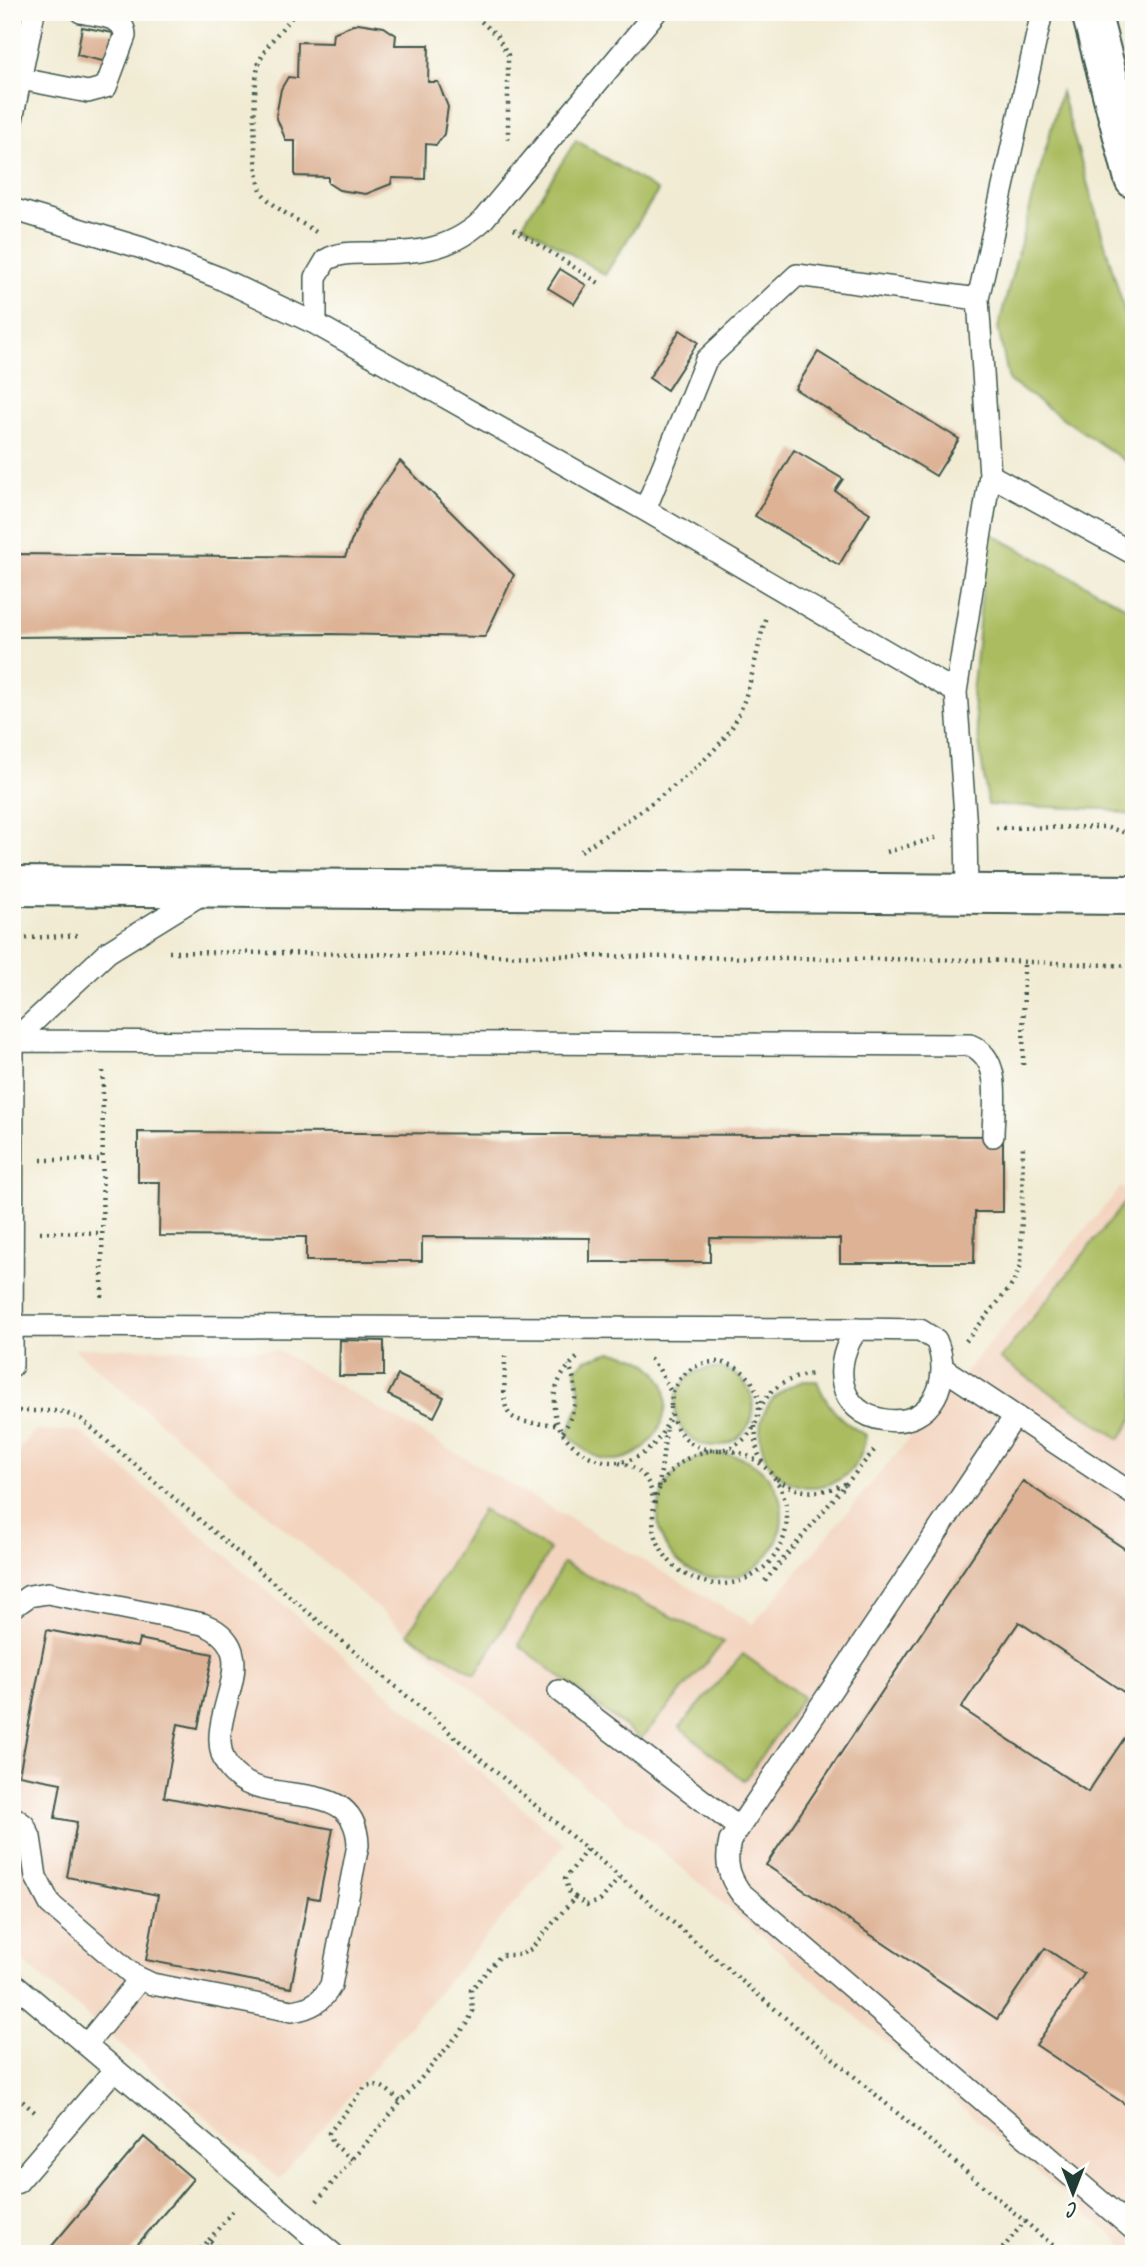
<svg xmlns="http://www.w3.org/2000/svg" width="1146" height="2266" viewBox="0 0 1146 2266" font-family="Caveat,sans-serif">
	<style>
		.built { fill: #f3d4bf }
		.green { fill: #aabc5f; stroke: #647c4a; stroke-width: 2 }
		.building { fill: #ddb295 }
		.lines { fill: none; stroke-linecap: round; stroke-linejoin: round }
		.lane-casing { stroke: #3e574c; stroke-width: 24 }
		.secondary-casing { stroke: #3e574c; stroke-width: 42 }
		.path { stroke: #3e574c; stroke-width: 4.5; stroke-dasharray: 2 5; stroke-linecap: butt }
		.lane { stroke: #fff; stroke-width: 21 }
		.secondary { stroke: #fff; stroke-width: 38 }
	</style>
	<rect width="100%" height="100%" fill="#fdfcf7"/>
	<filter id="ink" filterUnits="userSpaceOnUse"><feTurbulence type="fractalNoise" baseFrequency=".0143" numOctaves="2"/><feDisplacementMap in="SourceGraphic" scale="14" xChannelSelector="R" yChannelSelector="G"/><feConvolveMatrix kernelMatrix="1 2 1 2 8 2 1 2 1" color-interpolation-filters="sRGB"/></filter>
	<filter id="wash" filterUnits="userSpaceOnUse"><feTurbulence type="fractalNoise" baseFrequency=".00686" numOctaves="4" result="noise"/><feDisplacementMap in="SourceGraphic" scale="28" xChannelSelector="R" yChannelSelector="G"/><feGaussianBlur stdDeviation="1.57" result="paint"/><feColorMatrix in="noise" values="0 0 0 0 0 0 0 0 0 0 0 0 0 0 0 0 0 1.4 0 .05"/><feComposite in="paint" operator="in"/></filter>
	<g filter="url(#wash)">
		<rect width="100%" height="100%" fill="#f1ebd3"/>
		<!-- built -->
		<path class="built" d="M 1121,1187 L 1134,1196 L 1134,2254 L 73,1348 L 277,1350 L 753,1624 Z
			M 35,1431 L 79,1431 L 565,1844 L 279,2179 L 12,1952 L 12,1458 Z"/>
		<!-- green -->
		<path class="green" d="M 1061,92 L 1134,344 L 1134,467 L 1009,381 L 998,328 Z
			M 576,140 L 658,191 L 605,275 L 523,224 Z
			M 988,532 L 1134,611 L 1134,816 L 1104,809 L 988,805 L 972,694 Z
			M 1124,1203 L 1134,1215 L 1134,1417 L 1120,1439 L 1000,1359 Z
			M 611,1352 C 726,1363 636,1522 568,1433 L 581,1402 L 576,1368 L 586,1360 Z
			M675 1407a39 39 0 1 1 78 0a39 39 0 1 1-78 0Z
			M 804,1381 L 817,1381 C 827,1407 841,1422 866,1435 C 863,1456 854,1474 834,1482 C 765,1511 724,1404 804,1381 Z
			M658 1516a62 62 0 1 1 124 0a62 62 0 1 1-124 0Z
			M 482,1510 L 550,1550 L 476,1674 L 408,1634 Z
			M 563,1563 L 724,1642 L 641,1739 L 519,1645 Z
			M 743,1654 L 803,1697 L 744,1781 L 680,1727 Z"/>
		<g id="blocks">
			<!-- building -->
			<path class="building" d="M 358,23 L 384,27 L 396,35 L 395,45 L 429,45 L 428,82 L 438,82 L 448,107 L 444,134 L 436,145 L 426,144 L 425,179 L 392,178 L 391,184 L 366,194 L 339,190 L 328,183 L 328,177 L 295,176 L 295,141 L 286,141 L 276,116 L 281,89 L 288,77 L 297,78 L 298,42 L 332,43 L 333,33 Z
				M 82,27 L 113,33 L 107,62 L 77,55 Z
				M 560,269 L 586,285 L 574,304 L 548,288 Z
				M 680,330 L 698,342 L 667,390 L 649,378 Z
				M 818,352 L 959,439 L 936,476 L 795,389 Z
				M 794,450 L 843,479 L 835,491 L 870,513 L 839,565 L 755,516 Z
				M 400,461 L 514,575 L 485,637 L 331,634 L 12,637 L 12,554 L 345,557 L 363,513 Z
				M 138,1132 L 1003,1136 L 1003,1212 L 975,1212 L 974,1263 L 840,1263 L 840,1239 L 710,1238 L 710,1262 L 590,1262 L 590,1238 L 422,1237 L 422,1261 L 306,1261 L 306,1237 L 159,1236 L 160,1182 L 138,1182 Z
				M 340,1340 L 384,1341 L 384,1376 L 339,1376 Z
				M 398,1375 L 444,1397 L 434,1417 L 388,1395 Z
				M 1023,1481 L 1134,1555 L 1134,1699 L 1019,1622 L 961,1708 L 1088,1792 L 1134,1724 L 1134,2110 L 1036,2045 L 1084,1974 L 1045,1948 L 997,2019 L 766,1865 Z
				M 47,1630 L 137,1647 L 139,1639 L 213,1654 L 198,1728 L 178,1724 L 164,1797 L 333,1829 L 319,1899 L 308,1897 L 291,1988 L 146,1960 L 158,1895 L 67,1877 L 77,1822 L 55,1818 L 61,1783 L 19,1775 Z
				M 144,2137 L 193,2179 L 143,2238 L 129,2254 L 45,2254 Z"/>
		</g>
	</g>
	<g filter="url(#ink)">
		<use href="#blocks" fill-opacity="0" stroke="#3e574c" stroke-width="2"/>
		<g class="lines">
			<defs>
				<path id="lane" d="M 21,79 L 88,92 L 106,87 L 125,36 C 125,15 97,16 81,12
					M 12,120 L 34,12
					M 12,209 L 142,248 L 217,277 L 316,324 L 645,510 L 956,692
					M 316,324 L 316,277 L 326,260 C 340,252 354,253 369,253 C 413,253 448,252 482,221 L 656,12
					M 990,475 L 1134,554
					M 645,510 L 706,360 L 797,275 L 978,299
					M 967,892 L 966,829 L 956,692 L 990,475 L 978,299 L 1042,12
					M 12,1041 L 970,1045 C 1004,1059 993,1106 993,1136
					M 12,1326 L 858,1329 L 920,1330 L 936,1340 C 953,1379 933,1427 885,1420 C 836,1413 831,1361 858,1329
					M 12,1366 L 13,1041 L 108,952 L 205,892
					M 944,1369 L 1015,1416
					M 1134,1495 L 1015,1416 L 730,1841 C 725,1861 728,1875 740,1892 L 1134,2230
					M 12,1608 L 29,1596 L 48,1593 L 203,1624 C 274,1653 196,1720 228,1767 C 260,1814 356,1770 358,1845 L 331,1985 C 322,2002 311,2008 292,2011 L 152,1984 L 133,1975 L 50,1904 L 36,1877 L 30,1837 L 24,1825 L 12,1816
					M 559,1691 L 739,1828
					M 12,1982 L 333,2254
					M 86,2045 L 140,1979
					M 12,2184 L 18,2182 L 115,2069"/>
				<path id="secondary" d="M 1091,12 L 1134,179
					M 12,886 L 1134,895"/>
			</defs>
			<!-- lane casing -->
			<use href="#lane" class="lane-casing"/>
			<!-- secondary casing -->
			<use href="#secondary" class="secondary-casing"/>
			<!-- path -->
			<path class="path" d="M 296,12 C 284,27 268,42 260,60 C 252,77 252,179 263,194 C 276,210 299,221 316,232
				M 471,12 L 497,36 L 508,55 L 508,144
				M 514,229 L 602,285
				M 996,828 L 1105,827 L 1134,835
				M 581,851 C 624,823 714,765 736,720 C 751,691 757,648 766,616
				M 887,852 L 939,837
				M 12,939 L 80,935
				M 169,952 L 979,960 L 1134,966
				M 1023,1065 L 1024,961
				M 41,1160 L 103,1160
				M 40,1232 L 102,1233
				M 102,1297 L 103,1071
				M 966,1341 L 1012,1285 L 1021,1265 L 1023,1144
				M 505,1356 C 505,1412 494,1424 558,1424
				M 577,1358 C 501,1426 633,1521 671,1414
				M 650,1359 L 659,1369 L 672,1394
				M671 1406a44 44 0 1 1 88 0a44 44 0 1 1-88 0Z
				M 760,1410 C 768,1387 790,1377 813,1374
				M 12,1411 L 60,1411 L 81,1419 L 1063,2254
				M 755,1426 L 757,1451 L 763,1464
				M 563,1432 C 577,1410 579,1389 569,1365
				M653 1517a67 67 0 1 1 134 0a67 67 0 1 1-134 0Z
				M 619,1463 C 640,1466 652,1481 653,1502
				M 777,1479 C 800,1496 822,1494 847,1483
				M 659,1487 L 666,1430
				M 765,1581 L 877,1447
				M 575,1897 L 587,1905 L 600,1901 L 620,1877
				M 12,2092 L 38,2115
				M 352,2159 L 333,2144 L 329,2133 L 365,2087 C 381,2080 390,2093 401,2102
				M 317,2201 L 467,2024 L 473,2011 L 471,1990 L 501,1955 L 520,1955 L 531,1949 L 575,1897 L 568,1891 L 565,1879 L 587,1849
				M 209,2240 L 235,2208
				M 196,2254 L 209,2240 L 225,2254
				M 272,2254 L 279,2245
				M 998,2254 L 1025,2221"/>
			<!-- lane -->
			<use href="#lane" class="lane"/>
			<!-- secondary -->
			<use href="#secondary" class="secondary"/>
		</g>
	</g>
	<!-- margin -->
	<rect width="1146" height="2266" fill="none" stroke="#fdfcf7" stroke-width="42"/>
	<!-- north arrow -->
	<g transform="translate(1073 2193) rotate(180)" stroke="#fdfcf7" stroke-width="5" paint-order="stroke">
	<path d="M0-5L12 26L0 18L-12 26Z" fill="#1f3d34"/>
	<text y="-10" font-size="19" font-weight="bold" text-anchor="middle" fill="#1f3d34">С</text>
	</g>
</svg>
